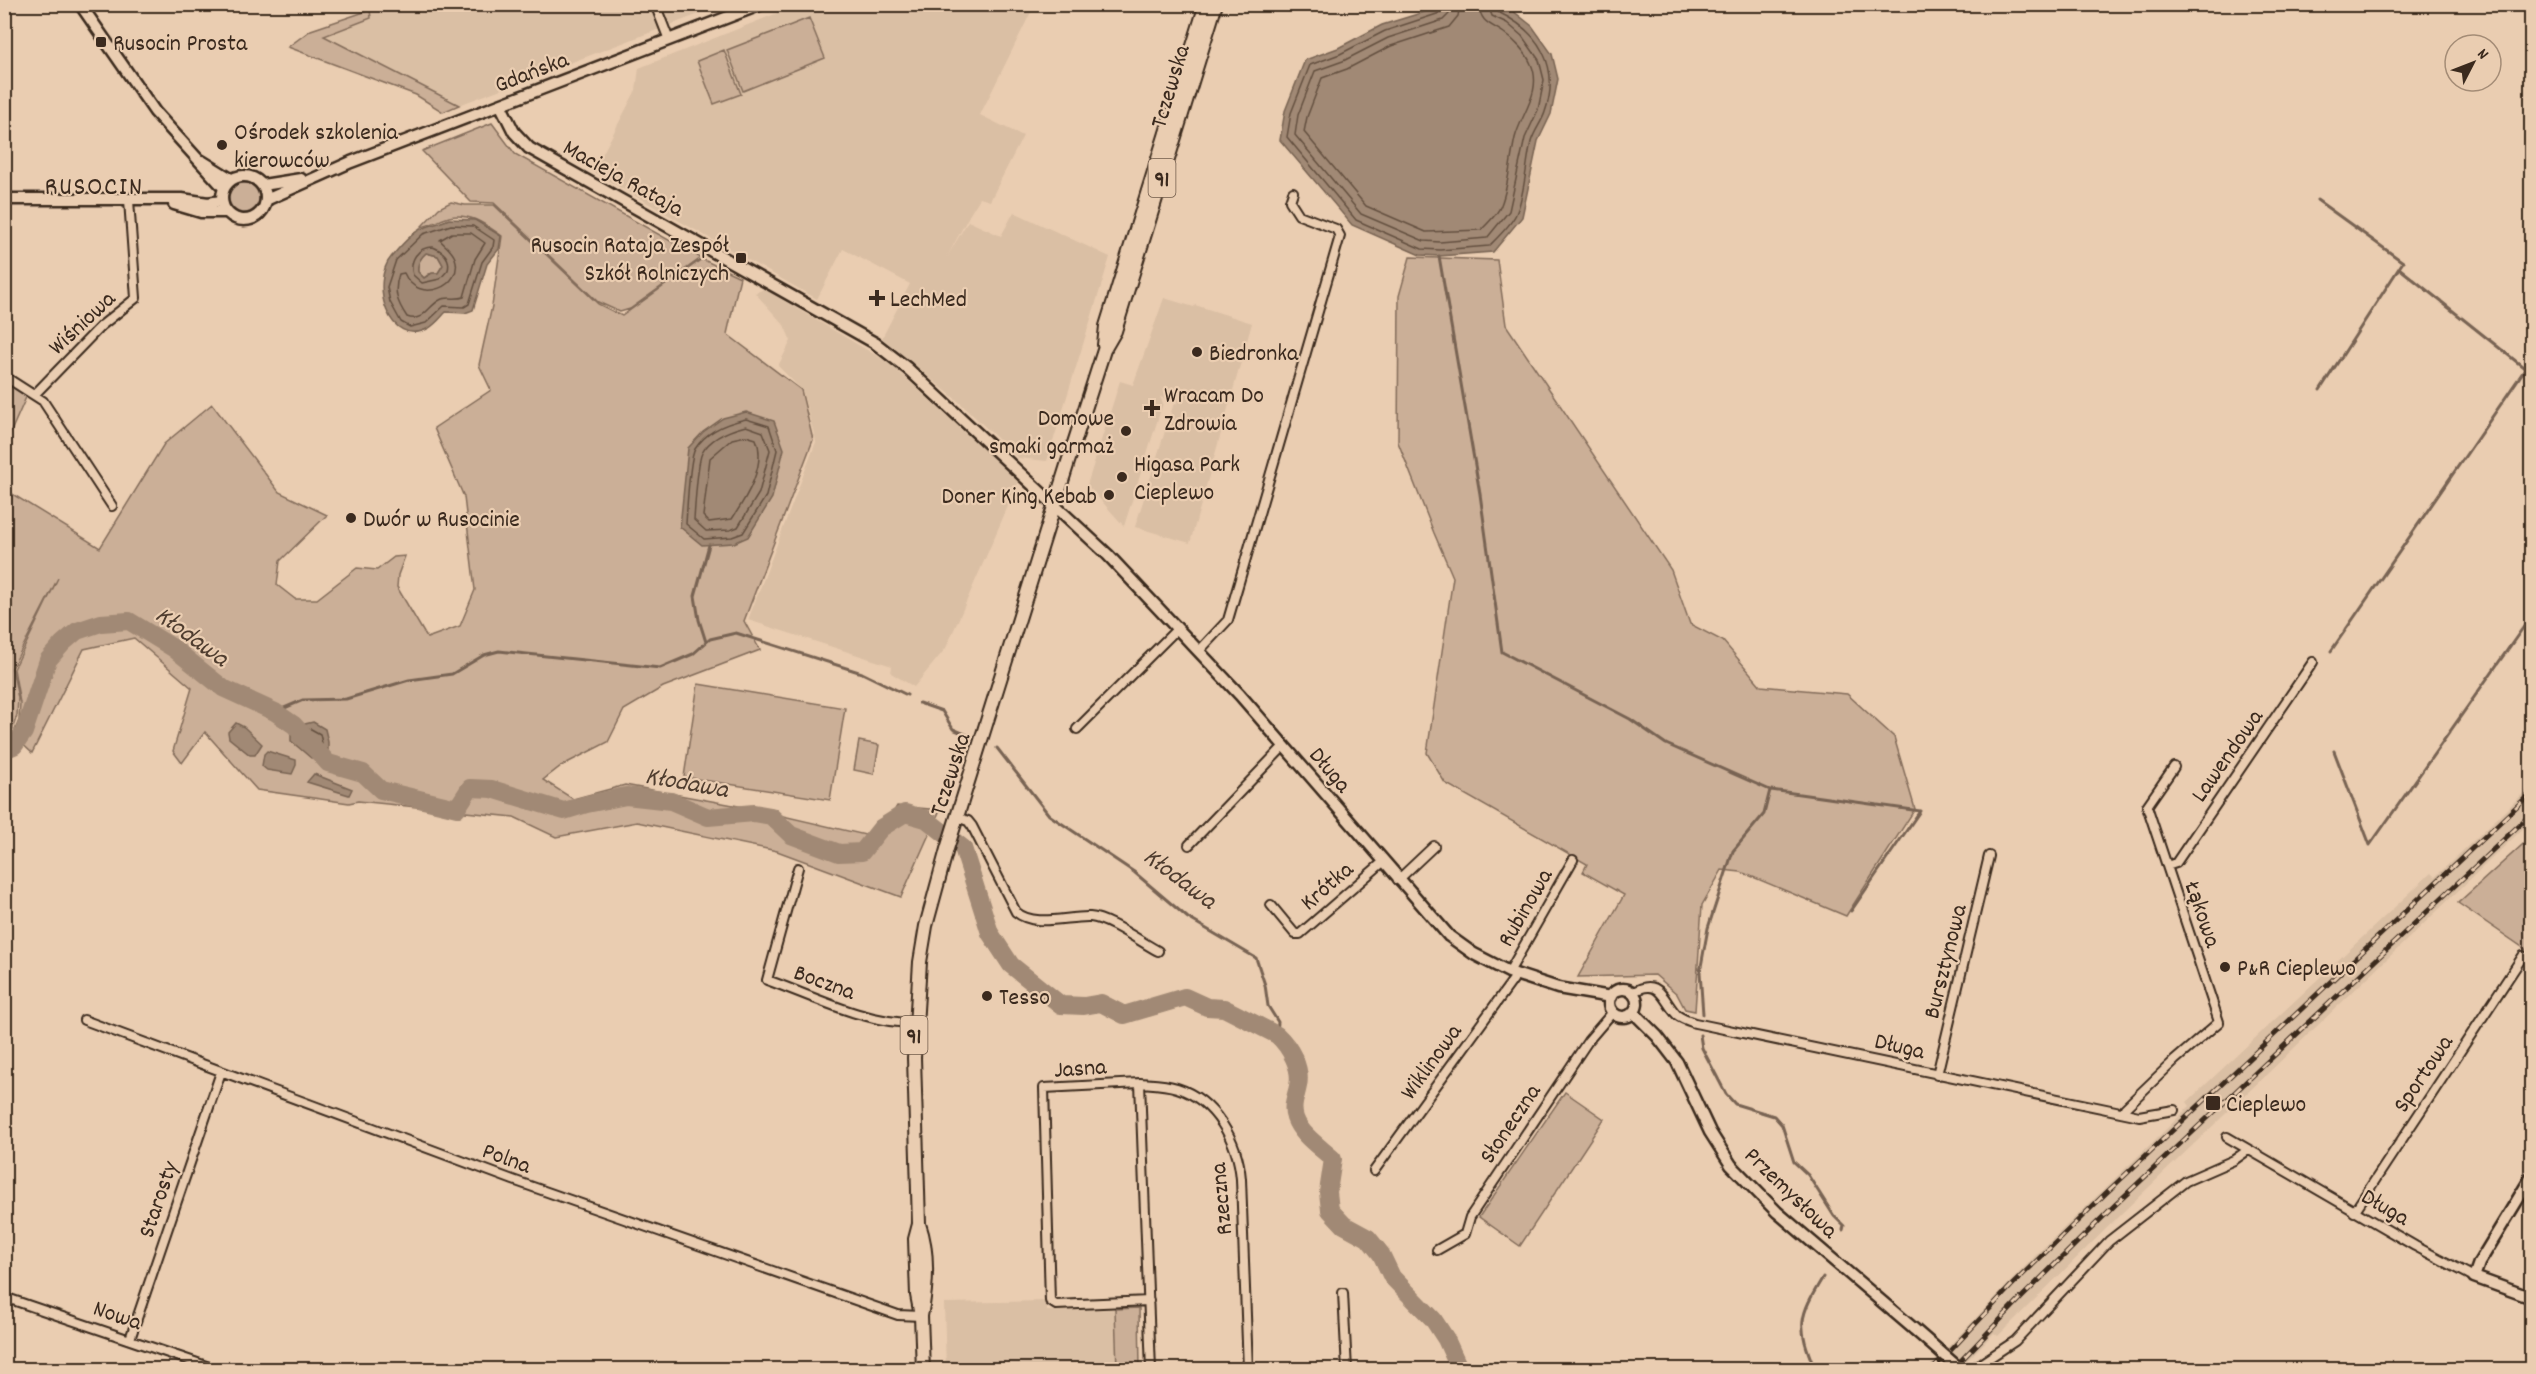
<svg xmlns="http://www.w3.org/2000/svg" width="2536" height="1374" viewBox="0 0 2536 1374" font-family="Dekko,sans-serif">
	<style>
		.built { fill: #dabfa4 }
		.green { fill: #cbaf97; stroke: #836c5a; stroke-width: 1.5 }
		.water { fill: #a18974; stroke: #786352; stroke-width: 1.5; fill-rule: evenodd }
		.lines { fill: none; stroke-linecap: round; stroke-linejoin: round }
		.shore { stroke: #645040; stroke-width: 1.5 }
		.stream { stroke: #786352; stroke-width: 3 }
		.river { stroke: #a18974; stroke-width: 18 }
		.street-casing { stroke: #3b2a1e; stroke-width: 12 }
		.secondary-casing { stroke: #3b2a1e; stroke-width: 15 }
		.primary-casing { stroke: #3b2a1e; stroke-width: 16 }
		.street { stroke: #eacdb1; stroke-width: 8 }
		.secondary { stroke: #eacdb1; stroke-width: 10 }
		.primary { stroke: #eacdb1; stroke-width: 12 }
		.rail-casing { stroke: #3b2a1e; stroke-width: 5 }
		.rail { stroke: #eacdb1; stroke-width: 3; stroke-dasharray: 9; stroke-linecap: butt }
		.secondary-bridge-casing { stroke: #3b2a1e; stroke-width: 15; stroke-linecap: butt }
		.secondary-bridge { stroke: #eacdb1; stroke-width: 10 }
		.poi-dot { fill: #3b2a1e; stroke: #eacdb1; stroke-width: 2 }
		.labels { text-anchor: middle; stroke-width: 4.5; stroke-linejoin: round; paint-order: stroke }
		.shield { fill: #eacdb1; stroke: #705b4a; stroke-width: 1.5 }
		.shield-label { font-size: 22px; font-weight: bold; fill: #3b2a1e }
		.poi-label { font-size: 24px; fill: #3b2a1e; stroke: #eacdb1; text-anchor: start }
		.street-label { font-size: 24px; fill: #3b2a1e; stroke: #eacdb1 }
		.water-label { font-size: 26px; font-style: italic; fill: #4f3d2f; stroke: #eacdb1 }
		.quarter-label { font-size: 27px; letter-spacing: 1.5px; fill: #3b2a1e; stroke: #eacdb1 }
	</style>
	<rect width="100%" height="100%" fill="#eacdb1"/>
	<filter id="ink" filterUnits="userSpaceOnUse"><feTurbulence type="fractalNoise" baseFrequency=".0167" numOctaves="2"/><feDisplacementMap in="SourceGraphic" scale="12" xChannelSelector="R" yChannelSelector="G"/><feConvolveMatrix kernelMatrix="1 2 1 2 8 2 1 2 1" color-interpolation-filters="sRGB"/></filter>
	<g filter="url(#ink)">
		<!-- built -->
		<path class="built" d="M 370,5 L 723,5 L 459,105 L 323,36 L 371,18 Z
			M 798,5 L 1030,5 L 1032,10 L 980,115 L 1023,136 L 990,201 L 980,198 L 970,214 L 947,257 L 968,221 L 1001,236 L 1014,212 L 1110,257 L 1047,461 L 1018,458 L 959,402 L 882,338 L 910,284 L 843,249 L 817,299 L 593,172 L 636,90 L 639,68 Z
			M 764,289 L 889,363 L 1019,481 L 946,648 L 914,687 L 891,673 L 892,666 L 748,620 L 816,442 L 802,390 L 778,366 L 791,341 L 784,325 L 755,293 Z
			M 1164,298 L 1194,307 L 1195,305 L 1252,323 L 1190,543 L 1135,527 L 1171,412 L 1173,406 L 1178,402 L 1160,397 L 1163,403 L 1124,526 L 1087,485 L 1120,381 L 1133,385 Z
			M 2531,786 L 2531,821 L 2124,1211 L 1998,1336 L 1994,1333 L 1959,1369 L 1926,1370 L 2038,1253 L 2190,1106 L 2187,1102 L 2431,873 L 2435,877 Z
			M 1047,1301 L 1047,1311 L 1115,1309 L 1117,1369 L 946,1369 L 944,1303 Z"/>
		<!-- green -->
		<path class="green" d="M 370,10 L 371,18 L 324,36 L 459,105 L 443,112 L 416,95 L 288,47 L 311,30 Z
			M 809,18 L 825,58 L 743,91 L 727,50 Z
			M 724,50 L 741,94 L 714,104 L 697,61 Z
			M 492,123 L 515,154 L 701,258 L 630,309 L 620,312 L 598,302 L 494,203 L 471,202 L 422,151 Z
			M229 198a15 15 0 1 1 30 0a15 15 0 1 1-30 0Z
			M 451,202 L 465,205 L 494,205 L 598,304 L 622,316 L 702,259 L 740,277 L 727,334 L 801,390 L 813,440 L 744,621 L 760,650 L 663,687 L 624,710 L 608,742 L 561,766 L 543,780 L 573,799 L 625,785 L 744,807 L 878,838 L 897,806 L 940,810 L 901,897 L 777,851 L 637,822 L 556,837 L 514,817 L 358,801 L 349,803 L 257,790 L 205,732 L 182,763 L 173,751 L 192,688 L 134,638 L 84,649 L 32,753 L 13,735 L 19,720 L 20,703 L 14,669 L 58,578 L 12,668 L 18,698 L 17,715 L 11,734 L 5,742 L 5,473 L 9,492 L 100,548 L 164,444 L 212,404 L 279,492 L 327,515 L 280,561 L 277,585 L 295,599 L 317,599 L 357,568 L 377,570 L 394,557 L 405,556 L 398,575 L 397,587 L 427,638 L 460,626 L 475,590 L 464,497 L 434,428 L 491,390 L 479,365 L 492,306 L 502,236 C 486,225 470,212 449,217 C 440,220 431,225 421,227 L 439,208 Z
			M 426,253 L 438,256 L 443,265 L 438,273 L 429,274 L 424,278 L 418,272 C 417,264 420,258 426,253 Z
			M 1410,257 L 1497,260 L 1506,325 L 1671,570 L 1690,624 L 1723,641 L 1761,686 L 1847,694 L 1894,737 L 1915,809 L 1846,916 L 1741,872 L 1722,870 L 1702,905 L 1695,1011 L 1685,1009 L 1677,994 L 1655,975 L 1578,977 L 1624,895 L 1583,872 L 1587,864 L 1445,783 L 1427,753 L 1453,577 L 1434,533 L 1398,442 L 1399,296 Z
			M 5,381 L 27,395 L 5,445 Z
			M 698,684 L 845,708 L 830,800 L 684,777 Z
			M 859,741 L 879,745 L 874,774 L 854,770 Z
			M 2531,837 L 2531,953 L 2458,903 Z
			M 1565,1092 L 1604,1119 L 1520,1246 L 1479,1217 Z
			M 1139,1308 L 1140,1369 L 1117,1369 L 1115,1309 Z"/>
		<!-- water -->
		<path class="water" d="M 1447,5 L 1493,5 L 1513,11 L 1532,26 L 1552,54 L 1558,79 L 1551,114 L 1538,141 L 1522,217 L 1493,252 L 1439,256 L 1420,255 L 1352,225 L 1280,140 L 1285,111 L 1305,60 L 1338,48 L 1382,25 Z
			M 449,219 L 475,220 L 501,236 L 499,249 L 487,264 L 473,310 L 465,313 L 446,312 C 441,317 436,324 429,328 C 388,350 369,282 392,256 C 399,248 413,231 423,228 C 432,225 440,223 449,219 ZM 426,253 L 438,256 L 443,265 L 438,273 L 432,273 L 424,278 L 418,272 C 417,264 420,258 426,253 Z
			M 746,412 L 774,421 L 784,449 L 772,498 L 748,537 L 734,543 L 702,545 L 680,527 L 688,448 L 703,432 L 723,418 Z
			M 313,722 L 325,729 L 328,742 L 328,756 L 311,758 L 291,741 L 291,735 L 305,724 Z
			M 236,723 L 244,727 L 262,744 L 255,755 L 250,755 L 229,738 L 228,732 Z
			M 267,751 L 296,760 L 296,765 L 292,774 L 267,770 L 262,766 L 264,754 Z
			M 314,774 L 352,789 L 349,795 L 307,782 Z"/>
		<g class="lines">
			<!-- shore -->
			<path class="shore" d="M 1444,4 L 1440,13 L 1385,31 L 1340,54 L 1310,65 L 1291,113 L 1287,137 L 1356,220 L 1422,249 L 1440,250 L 1489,246 C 1498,237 1511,225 1516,214 C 1525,195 1526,162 1531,142 C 1534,131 1542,122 1545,112 C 1561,67 1539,31 1498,12 L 1496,4
				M 1451,4 L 1449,14 L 1443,20 L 1388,38 L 1343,61 L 1315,71 L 1298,115 L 1295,135 L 1361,214 L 1424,241 L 1440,242 L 1487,238 L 1509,211 L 1525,138 L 1538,110 L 1544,80 L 1539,60 L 1522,36 L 1507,23 L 1492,16 L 1488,4
				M 1460,4 L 1458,16 L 1449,27 L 1391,46 L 1347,69 L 1322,78 L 1307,117 L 1304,132 L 1366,206 L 1426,232 L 1481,230 C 1487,224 1498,214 1501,205 C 1509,185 1510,160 1515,138 C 1521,114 1543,91 1531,64 C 1526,52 1514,40 1504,33 C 1492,24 1480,24 1479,4
				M 451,225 L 473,226 L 494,240 L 493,247 L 482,262 L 469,304 L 464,307 L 444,306 L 426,323 L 410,327 L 401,322 L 390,302 L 387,287 L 396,260 L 423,234 Z
				M 452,233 L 471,233 L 485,243 L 475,259 L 464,297 C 456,300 447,296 440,300 C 428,306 423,323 407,317 C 397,302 393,292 399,274 L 404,273 C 418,306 465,286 455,258 C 452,250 445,246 440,240 Z
				M 433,247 C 443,251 451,258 448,270 L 440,279 L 422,283 L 413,275 C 409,261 417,247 433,247 Z
				M 746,419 L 769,426 L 777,450 L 766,496 L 743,533 L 732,537 L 704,539 L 686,524 C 687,510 689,459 695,449 C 706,431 727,423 746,419 Z
				M 746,426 L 763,432 L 770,450 L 759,493 L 738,527 L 730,530 L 706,531 L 694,520 C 695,507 697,463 702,453 C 710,438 730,430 746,426 Z
				M 746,436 L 756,439 C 767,465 746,498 732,519 L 709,522 L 703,516 L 710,458 L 732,439 Z
				M 311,729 L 320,734 L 322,743 L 321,751 L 312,751 L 298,739 L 301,733 Z"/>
			<!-- stream -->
			<path class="stream" d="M 2317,200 L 2403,262 L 2399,268 L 2532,374
				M 1439,256 L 1480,494 L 1502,652 L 1630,719 L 1666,744 L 1770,790 L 1764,814 L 1733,851 L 1708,928 L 1700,972 L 1703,1014
				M 2320,390 L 2399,268
				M 706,642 L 699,620 L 695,596 L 709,545
				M 2331,651 L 2532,359
				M 919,703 L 942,711 L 953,729 L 967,735
				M 275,712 L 303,700 L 346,699 L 409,680 L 452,674 L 484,655 L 499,651 L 660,668 L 693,654 L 710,639 L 736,633 L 862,673 L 907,695
				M 997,748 L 1049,815 L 1134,872 L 1188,918 L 1256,958 L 1265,985 L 1268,1006 L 1278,1022 L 1277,1035
				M 2334,751 L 2370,845 L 2532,615
				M 1771,790 L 1920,811 L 1851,911
				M 1700,1035 L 1702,1048 L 1726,1094 L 1735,1104 L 1774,1116 L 1782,1125 L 1794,1162 L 1808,1175 L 1834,1216 L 1844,1226 L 1843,1230
				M 2028,1363 L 2034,1370
				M 1815,1370 C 1797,1325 1798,1318 1823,1277"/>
			<!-- river -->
			<path class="river" d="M 4,750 L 14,746 L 24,732 L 48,660 L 63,643 L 77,631 L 101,623 L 129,621 L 173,648 L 223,688 L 275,712 L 294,725 L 328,763 L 363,773 L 381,790 L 457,808 L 470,788 L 492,789 L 564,811 L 587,804 L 626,796 L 671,801 L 708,817 L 754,813 L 771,816 L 791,835 L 839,853 L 862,852 L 881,828 L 905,813 L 926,819 L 963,848 L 990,933 L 1011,965 L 1061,1005 L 1084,1006 L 1101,1003 L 1124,1015 L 1185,997 L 1207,1007 L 1224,1008 L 1277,1035 C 1290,1047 1302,1068 1298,1086 C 1296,1097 1291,1106 1295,1118 C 1301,1135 1320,1147 1333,1159 L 1328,1192 L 1330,1210 L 1344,1225 L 1368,1238 L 1381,1254 L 1392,1277 L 1433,1319 L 1446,1339 L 1460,1370"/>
			<defs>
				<path id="street" d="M 655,4 L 669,40
					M 4,376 L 43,401 L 112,506
					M 35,394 L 101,326 L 136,298 L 129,200
					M 1199,651 L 1228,620 L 1340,236 L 1336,229 L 1299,215 L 1290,201 L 1293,192
					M 1077,729 L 1177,629
					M 957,817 L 968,821 L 972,826 L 1016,912 C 1035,928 1067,916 1090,917 C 1108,918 1141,942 1158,951
					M 1189,845 L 1284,746
					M 2167,866 L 2176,863 L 2313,662
					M 798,868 L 767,980 C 815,997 864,1023 914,1023
					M 1398,880 L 1434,846
					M 1271,905 L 1295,934 L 1300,934 L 1383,862
					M 1509,972 L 1573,860
					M 1632,993 C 1660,975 1663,1001 1677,1015 C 1682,1019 1689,1021 1695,1023 L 2130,1114 L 2139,1116 L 2174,1110
					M 84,1020 L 513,1180 L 898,1315 L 921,1316
					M 1937,1075 L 1989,856
					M 1140,1083 C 1153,1084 1165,1084 1177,1088 C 1215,1100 1238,1141 1241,1179 L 1248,1370
					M 2123,1112 L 2125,1108 L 2175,1060 L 2219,1022 L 2147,806 L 2174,767
					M 2227,1137 L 2415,1246 L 2474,1277
					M 1374,1171 L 1513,980 L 1515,974
					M 2354,1212 L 2523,956
					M 1437,1250 L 1465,1234 L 1470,1217 L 1588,1041 L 1612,1013
					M 1343,1293 L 1347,1370
					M 4,1297 L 218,1370
					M 1149,1301 L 1056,1305 L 1050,1301 L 1044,1088 L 1140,1083 L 1151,1370
					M 130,1339 L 221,1072
					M 1971,1370 L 2015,1341 L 2109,1241 L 2186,1181 L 2234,1160 L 2248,1150"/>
				<path id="secondary" d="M 80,4 L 155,112 L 224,188
					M 501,106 L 514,132 L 529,148 L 875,343 L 907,368 L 1108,555 L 1240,695 L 1449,936 L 1474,954 L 1509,972 L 1558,988 L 1611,997
					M 202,161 L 231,179
					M222 198a22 22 0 1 1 44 0a22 22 0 1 1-44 0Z
					M 263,185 L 301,179
					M 4,199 L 182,199 L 208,203 L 221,201
					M 266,200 L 351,162 L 762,4
					M 174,204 L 201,212 L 226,212
					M1609 1003a14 14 0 1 1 28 0a14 14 0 1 1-28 0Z
					M 1633,1012 L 1657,1036 L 1677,1062 L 1710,1132 L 1731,1165 L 1777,1212 L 1914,1329
					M 2532,1176 L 2479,1263 L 2474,1277 L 2532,1298"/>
				<path id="primary" d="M 1104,345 L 1106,326 L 1206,4
					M 919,1224 L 915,1239 L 917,1295 L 921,1316 L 923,1370
					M 921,1316 C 927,1286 929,1252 919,1224 L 914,1058 L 920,962 L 926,926 L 947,849 L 1068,462 L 1104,350 L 1115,331 L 1216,4"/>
			</defs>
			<!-- street casing -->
			<use href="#street" class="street-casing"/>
			<!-- secondary casing -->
			<use href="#secondary" class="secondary-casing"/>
			<!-- primary casing -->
			<use href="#primary" class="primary-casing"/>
			<!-- street -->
			<use href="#street" class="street"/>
			<!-- secondary -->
			<use href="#secondary" class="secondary"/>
			<!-- primary -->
			<use href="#primary" class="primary"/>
			<defs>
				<path id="rail" d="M 1932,1370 L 2011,1286 L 2106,1193 L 2532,792
					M 1952,1370 L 2022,1297 L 2116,1204 L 2532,813"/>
			</defs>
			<!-- rail casing -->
			<use href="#rail" class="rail-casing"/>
			<!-- rail -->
			<use href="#rail" class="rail"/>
			<defs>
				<path id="secondary-bridge" d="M 1914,1329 L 1961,1370"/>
			</defs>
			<!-- secondary-bridge casing -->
			<use href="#secondary-bridge" class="secondary-bridge-casing"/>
			<!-- secondary-bridge -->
			<use href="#secondary-bridge" class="secondary-bridge"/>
		</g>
	</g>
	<!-- markers -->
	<g class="poi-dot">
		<rect x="95" y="36" width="12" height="12" rx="3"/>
		<circle cx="222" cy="145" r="6"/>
		<rect x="735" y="252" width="12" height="12" rx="3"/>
		<path d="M874 289h6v6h6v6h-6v6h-6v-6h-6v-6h6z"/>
		<circle cx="1197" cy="352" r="6"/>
		<path d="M1149 399h6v6h6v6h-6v6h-6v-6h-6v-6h6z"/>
		<circle cx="1126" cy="431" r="6"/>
		<circle cx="1122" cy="477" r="6"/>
		<circle cx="1109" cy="495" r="6"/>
		<circle cx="351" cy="518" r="6"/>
		<circle cx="2225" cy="967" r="6"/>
		<circle cx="987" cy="996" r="6"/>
		<rect x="2205" y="1095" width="16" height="16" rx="3"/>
	</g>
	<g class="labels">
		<!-- shield labels -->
		<g class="shield">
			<rect x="1148.5" y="159" width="27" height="38" rx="4.5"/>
			<rect x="900.5" y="1016" width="27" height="38" rx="4.5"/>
		</g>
		<g class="shield-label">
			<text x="1162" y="186">91</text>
			<text x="914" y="1043">91</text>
		</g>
		<!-- poi labels -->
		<g class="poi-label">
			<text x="113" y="50">Rusocin Prosta</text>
			<text x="234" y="139">Ośrodek szkolenia<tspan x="234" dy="28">kierowców</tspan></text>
			<text x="729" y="252" text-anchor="end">Rusocin Rataja Zespół<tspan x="729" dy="28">Szkół Rolniczych</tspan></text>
			<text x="890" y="306">LechMed</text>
			<text x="1209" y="360">Biedronka</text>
			<text x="1164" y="402">Wracam Do<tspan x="1164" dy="28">Zdrowia</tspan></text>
			<text x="1114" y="425" text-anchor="end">Domowe<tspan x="1114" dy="28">smaki garmaż</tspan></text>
			<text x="1134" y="471">Higasa Park<tspan x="1134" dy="28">Cieplewo</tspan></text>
			<text x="1097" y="503" text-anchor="end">Doner King Kebab</text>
			<text x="363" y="526">Dwór w Rusocinie</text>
			<text x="2237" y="975">P&amp;R Cieplewo</text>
			<text x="999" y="1004">Tesso</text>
			<text x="2226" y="1111">Cieplewo</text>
		</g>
		<!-- street labels -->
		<g class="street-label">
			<text transform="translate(531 71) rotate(-21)" y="8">Gdańska</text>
			<text transform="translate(1169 86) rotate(-73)" y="8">Tczewska</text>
			<text transform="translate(624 177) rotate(29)" y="8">Macieja Rataja</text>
			<text transform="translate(81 322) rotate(-43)" y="8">Wiśniowa</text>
			<text transform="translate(2226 755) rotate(-55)" y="8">Lawendowa</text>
			<text transform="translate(1331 769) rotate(50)" y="8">Długa</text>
			<text transform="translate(949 774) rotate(-72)" y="8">Tczewska</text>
			<text transform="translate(1326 885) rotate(-41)" y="8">Krótka</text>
			<text transform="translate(1524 907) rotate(-60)" y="8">Rubinowa</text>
			<text transform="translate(2204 914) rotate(71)" y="8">Łąkowa</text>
			<text transform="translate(1944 961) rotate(-76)" y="8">Bursztynowa</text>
			<text transform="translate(825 981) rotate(20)" y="8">Boczna</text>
			<text transform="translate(1900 1045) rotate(13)" y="8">Długa</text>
			<text transform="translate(1430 1061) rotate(-54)" y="8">Wiklinowa</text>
			<text transform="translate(1080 1067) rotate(-4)" y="8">Jasna</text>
			<text transform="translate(2422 1073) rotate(-56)" y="8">Sportowa</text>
			<text transform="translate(1509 1123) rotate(-56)" y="8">Słoneczna</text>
			<text transform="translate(507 1157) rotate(20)" y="8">Polna</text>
			<text transform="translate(1792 1192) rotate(44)" y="8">Przemysłowa</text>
			<text transform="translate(157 1199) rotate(-71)" y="8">Starosty</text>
			<text transform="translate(1220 1199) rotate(-95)" y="8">Rzeczna</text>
			<text transform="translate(2386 1206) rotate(30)" y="8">Długa</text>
			<text transform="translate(118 1314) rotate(19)" y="8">Nowa</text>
		</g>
		<!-- water labels -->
		<g class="water-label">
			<text transform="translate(193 635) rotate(36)" y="9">Kłodawa</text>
			<text transform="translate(687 781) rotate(10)" y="9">Kłodawa</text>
			<text transform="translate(1181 877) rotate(37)" y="9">Kłodawa</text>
		</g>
		<!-- quarter labels -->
		<g class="quarter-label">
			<text x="94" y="194">RUSOCIN</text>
		</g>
	</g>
	<!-- margin -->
	<rect width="2536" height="1374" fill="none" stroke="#eacdb1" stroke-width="24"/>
	<rect x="12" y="12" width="2512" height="1350" fill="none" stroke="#3b2a1e" stroke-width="2" filter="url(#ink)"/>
	<!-- north arrow -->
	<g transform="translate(2473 63) rotate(48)"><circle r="28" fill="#eacdb1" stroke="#a48c76" stroke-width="1.5"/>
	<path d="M0-4.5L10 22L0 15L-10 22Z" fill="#3b2a1e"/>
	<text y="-9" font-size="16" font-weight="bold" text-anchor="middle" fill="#3b2a1e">N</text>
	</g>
</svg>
